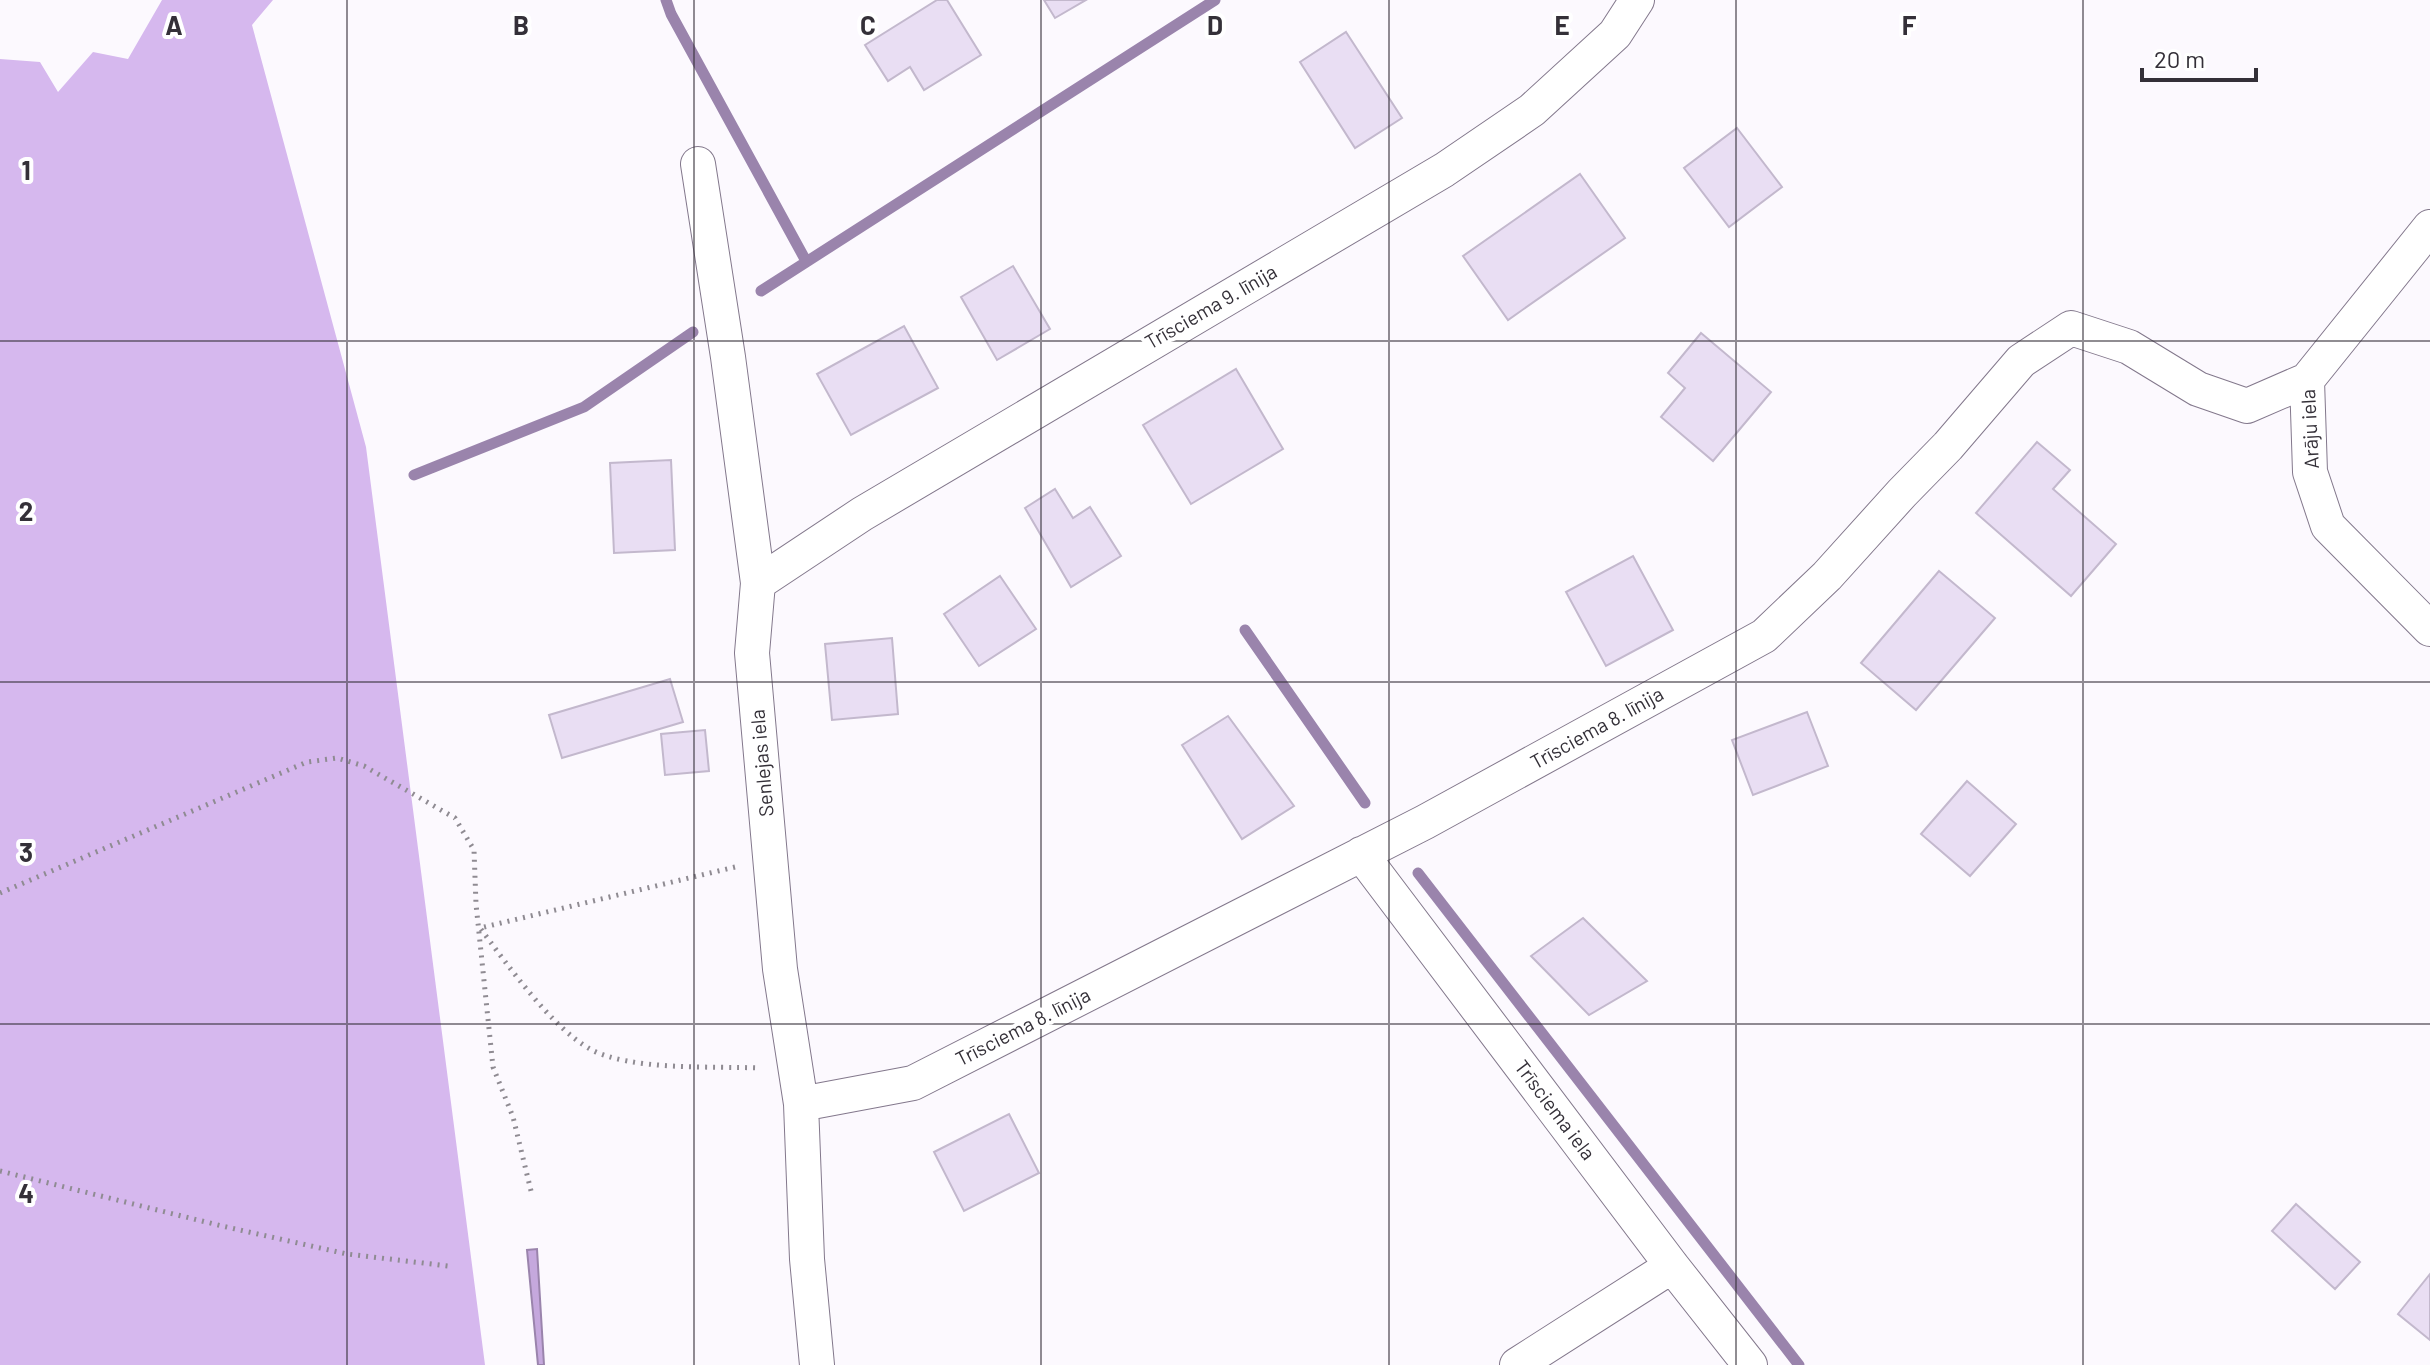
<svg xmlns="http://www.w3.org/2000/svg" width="2430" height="1365" viewBox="0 0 2430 1365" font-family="Barlow,sans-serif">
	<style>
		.forest { fill: #d6b8ee }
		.water { fill: #c5a8dd; stroke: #9a84ac; stroke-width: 2 }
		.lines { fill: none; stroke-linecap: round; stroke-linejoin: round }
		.stream { stroke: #9a84ac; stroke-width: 11 }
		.building { fill: #e9def3; stroke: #c3b8cd; stroke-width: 2 }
		.street-casing { stroke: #83788c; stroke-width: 36 }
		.path { stroke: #8f8b92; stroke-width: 5; stroke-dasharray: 2 6; stroke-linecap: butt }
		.street { stroke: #fff; stroke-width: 34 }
		.grid { fill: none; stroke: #343038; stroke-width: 2; stroke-opacity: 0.55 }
		.labels { text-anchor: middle; stroke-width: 8; stroke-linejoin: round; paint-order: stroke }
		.street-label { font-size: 20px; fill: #343038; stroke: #fff }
		.grid-label { font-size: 26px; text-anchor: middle; font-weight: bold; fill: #343038; stroke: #fff; stroke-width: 8; stroke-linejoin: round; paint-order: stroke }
	</style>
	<rect width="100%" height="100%" fill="#fcf9fe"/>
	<!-- forest -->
	<path class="forest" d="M 162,0 L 273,0 L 252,25 L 366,447 L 485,1365 L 0,1365 L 0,59 L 40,62 L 58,92 L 93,52 L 128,59 Z"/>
	<!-- water -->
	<path class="water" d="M 537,1249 L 544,1365 L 538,1365 L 527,1250 Z"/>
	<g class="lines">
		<!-- stream -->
		<path class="stream" d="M 666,0 L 671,14 L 806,261
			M 761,291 L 1215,0
			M 414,475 L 584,407 L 693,332
			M 1245,630 L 1365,803
			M 1418,873 L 1799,1365"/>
	</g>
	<!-- building -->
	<path class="building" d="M 937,0 L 947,0 L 981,55 L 924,90 L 910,67 L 888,81 L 865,45 Z
		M 1044,0 L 1086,0 L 1055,18 Z
		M 1346,32 L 1402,118 L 1355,148 L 1300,62 Z
		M 1737,128 L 1782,187 L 1729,227 L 1684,168 Z
		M 1580,174 L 1625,238 L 1508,320 L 1463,256 Z
		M 1013,266 L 1050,329 L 997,360 L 961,297 Z
		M 904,326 L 938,388 L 851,435 L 817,374 Z
		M 1701,333 L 1771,392 L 1713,461 L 1661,417 L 1685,388 L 1668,373 Z
		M 1236,369 L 1283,449 L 1191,504 L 1143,425 Z
		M 2037,442 L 2070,470 L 2053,489 L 2116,544 L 2071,596 L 1976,513 Z
		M 671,460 L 675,550 L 614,553 L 610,463 Z
		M 1055,489 L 1073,518 L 1090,507 L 1121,556 L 1071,587 L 1025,508 Z
		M 1633,556 L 1673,630 L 1606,666 L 1566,592 Z
		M 1939,571 L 1995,618 L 1916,710 L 1861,663 Z
		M 1000,576 L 1036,629 L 979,666 L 944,614 Z
		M 892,638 L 898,714 L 832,720 L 825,644 Z
		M 670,679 L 683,722 L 562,758 L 549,715 Z
		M 1807,712 L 1828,766 L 1753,795 L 1732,740 Z
		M 1228,716 L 1294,806 L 1242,839 L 1182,745 Z
		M 705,730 L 709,771 L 665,775 L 661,734 Z
		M 1967,781 L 2016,824 L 1970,876 L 1921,834 Z
		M 1583,918 L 1647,981 L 1589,1015 L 1531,956 Z
		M 1009,1114 L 1039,1173 L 964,1211 L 934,1152 Z
		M 2296,1204 L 2360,1262 L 2335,1289 L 2272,1231 Z
		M 2430,1274 L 2430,1340 L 2398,1314 Z"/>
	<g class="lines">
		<defs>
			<path id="street" d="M 698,164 L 728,357 L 758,583 L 752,653 L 780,969 L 801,1104 L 807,1259 L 817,1365
				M 2430,227 L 2307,380 L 2310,472 L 2328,526 L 2430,629
				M 758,583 L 862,514 L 1444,170 L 1532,110 L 1615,34 L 1637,0
				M 1361,854 L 1672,1266 L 1750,1365
				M 801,1104 L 913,1083 L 1425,822 L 1764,636 L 1827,576 L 1902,493 L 1948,446 L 2021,361 L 2071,328 L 2129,347 L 2198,389 L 2247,406 L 2307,380
				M 1517,1365 L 1672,1266"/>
		</defs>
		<!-- street casing -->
		<use href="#street" class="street-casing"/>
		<!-- path -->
		<path class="path" d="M 735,867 L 480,928 C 507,964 551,1027 590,1049 C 630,1071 713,1066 759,1068
			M 0,893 L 307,762 L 337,758 L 364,766 L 455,818 L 474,850 L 476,904 L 493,1067 L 513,1117 L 532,1195
			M 0,1171 L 222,1226 L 347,1254 L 448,1266"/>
		<!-- street -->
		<use href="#street" class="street"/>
	</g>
	<!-- grid -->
	<path class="grid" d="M 347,0 L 347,1365M 694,0 L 694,1365M 1041,0 L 1041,1365M 1389,0 L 1389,1365M 1736,0 L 1736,1365M 2083,0 L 2083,1365M 0,341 L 2430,341M 0,682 L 2430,682M 0,1024 L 2430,1024"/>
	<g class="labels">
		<!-- street labels -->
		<g class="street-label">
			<text transform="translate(1211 307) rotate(-30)" y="7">Trīsciema 9. līnija</text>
			<text transform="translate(2310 429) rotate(-93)" y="7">Arāju iela</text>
			<text transform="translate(1597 728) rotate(-29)" y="7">Trīsciema 8. līnija</text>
			<text transform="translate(762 763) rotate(-95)" y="7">Senlejas iela</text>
			<text transform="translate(1023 1027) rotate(-27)" y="7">Trīsciema 8. līnija</text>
			<text transform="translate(1555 1110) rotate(53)" y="7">Trīsciema iela</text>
		</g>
	</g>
	<g class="grid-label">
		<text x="174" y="35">A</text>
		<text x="521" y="35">B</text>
		<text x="868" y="35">C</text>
		<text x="1215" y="35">D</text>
		<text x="1562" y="35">E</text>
		<text x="1909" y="35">F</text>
		<text x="26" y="180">1</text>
		<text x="26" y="521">2</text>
		<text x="26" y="862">3</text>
		<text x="26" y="1203">4</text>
	</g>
	<!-- scale -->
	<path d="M2142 68v12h114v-12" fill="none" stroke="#343038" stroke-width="4"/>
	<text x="2154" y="68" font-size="24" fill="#343038" stroke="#ffffff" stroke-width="6" paint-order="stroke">20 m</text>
</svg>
